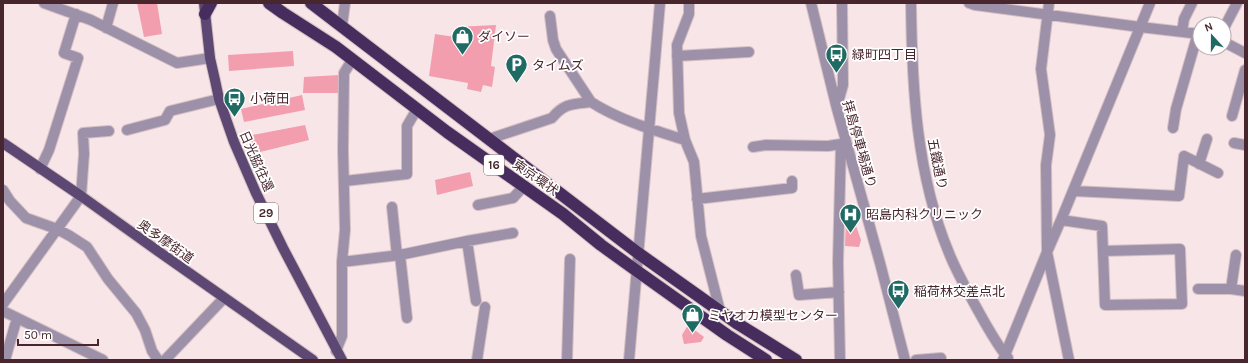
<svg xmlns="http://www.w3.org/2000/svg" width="1248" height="363" viewBox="0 0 1248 363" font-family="Karla,'Noto Sans JP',sans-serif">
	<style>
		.building { fill: #f29eae }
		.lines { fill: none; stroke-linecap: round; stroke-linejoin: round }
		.minor-casing { stroke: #d5bfc3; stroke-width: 12 }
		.major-casing { stroke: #d5bfc3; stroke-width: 12 }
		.highway-casing { stroke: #d5bfc3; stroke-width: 14 }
		.minor { stroke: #9d91aa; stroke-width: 10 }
		.major { stroke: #5d4773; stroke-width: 10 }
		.highway { stroke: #472d5e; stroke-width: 12 }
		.labels { text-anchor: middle; stroke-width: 3.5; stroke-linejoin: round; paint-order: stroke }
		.shield { fill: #fff; stroke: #7f676c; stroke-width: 1 }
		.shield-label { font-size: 12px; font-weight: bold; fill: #48262d }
		.poi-label { font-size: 13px; fill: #48262d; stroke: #fff; text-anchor: start }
		.street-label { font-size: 13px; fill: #48262d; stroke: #fff }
	</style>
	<rect width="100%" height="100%" fill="#f8e5e8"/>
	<!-- building -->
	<path class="building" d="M 137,3 L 157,3 L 162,34 L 144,37 Z
		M 496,25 L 491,66 L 495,67 L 492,87 L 483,85 L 481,92 L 467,89 L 468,83 L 429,76 L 435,34 L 455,37 L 456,27 Z
		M 293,51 L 294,66 L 229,71 L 228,55 Z
		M 340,75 L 340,93 L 303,93 L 304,77 Z
		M 302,95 L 305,110 L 244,122 L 241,109 Z
		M 305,125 L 309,140 L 252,154 L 247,136 Z
		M 470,172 L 473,186 L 437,195 L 435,180 Z
		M 846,220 L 854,220 L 861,240 L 859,247 L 845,246 Z
		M 688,325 L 704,337 L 701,342 L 684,344 L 682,335 Z"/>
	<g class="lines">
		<defs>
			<path id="minor" d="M 44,3 L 91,20 L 177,63 L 210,58
				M 689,3 L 689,14 L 677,45 L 679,113 L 685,140 L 694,162 L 701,236 L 720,311
				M 811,3 L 837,109 L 880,263 L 905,360
				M 911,3 C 912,87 916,174 949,253 C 956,271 966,288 975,305 C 984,321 996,344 1008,358
				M 969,3 L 975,5 L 1140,27 L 1200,34
				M 1049,3 L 1041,69 L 1050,135 L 1046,165 L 1047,252 L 1069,360
				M 342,26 L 345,3
				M 106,28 L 113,3
				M 1224,28 L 1237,3
				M 1182,32 L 1184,19 L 1192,3
				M 1224,42 L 1245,53
				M 677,56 L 749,52
				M 591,102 C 619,120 653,130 685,140
				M 837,106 L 843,85 L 842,3
				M 1232,116 L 1245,70
				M 1173,128 L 1176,109 L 1198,33
				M 127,130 L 165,120 L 170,111 L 219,99
				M 489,139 L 552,118 C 564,103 574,104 591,102 L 556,49 L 553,40 L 550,16
				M 1234,143 L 1245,145
				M 753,147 L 766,145 L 828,146 L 841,144 L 845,141
				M 1199,164 L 1207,139
				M 40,169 L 49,150 L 78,58 L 64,53 L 76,14
				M 345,181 L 407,174 L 407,126 L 417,109
				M 3,190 L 10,201 L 26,218 L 57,229 L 70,236 L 87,247 L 108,279 L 136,313 L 145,330 L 152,351 L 158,360
				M 1073,191 L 1179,196 L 1184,156 L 1218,173
				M 697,199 L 792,188 L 792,181
				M 478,205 L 513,198 L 524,186
				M 392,207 L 397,256
				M 1061,220 L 1102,226 L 1105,305 L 1182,304 L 1180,249 L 1103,251
				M 467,241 L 476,301
				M 400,255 L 407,318
				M 342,262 L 400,255 L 467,241 L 513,233
				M 796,275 L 799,295 L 839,292
				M 1198,289 L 1231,289 L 1245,291
				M 1231,289 L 1236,255
				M 3,304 L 81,196 L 84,154 L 83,133 L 109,131
				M 3,311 L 103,360
				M 336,351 L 342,336 L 342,262 L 345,230 L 343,150 L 344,73 L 352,60
				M 5,360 L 17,318
				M 165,360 L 224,298
				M 477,360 L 485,307
				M 567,360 L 570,259
				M 629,360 L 660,3
				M 840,360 L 838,262 L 841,144
				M 916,360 L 941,358
				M 1003,360 L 1047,252 L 1061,220 L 1150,3"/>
			<path id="major" d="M 204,3 L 210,58 L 215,80 L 219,99 L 234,142 L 256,193 L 283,248 L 342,360
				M 3,143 L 81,196 L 155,249 L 313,360"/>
			<path id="highway" d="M 269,3 L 283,13 L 336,47 L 447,132 L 563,214 L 601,245 L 637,271 L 727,335 L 766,360
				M 311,3 L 638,253 L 738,324 L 796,360
				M 205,14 L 211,3"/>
		</defs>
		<!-- minor casing -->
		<use href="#minor" class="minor-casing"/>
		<!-- major casing -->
		<use href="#major" class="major-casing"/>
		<!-- highway casing -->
		<use href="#highway" class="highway-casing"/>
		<!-- minor -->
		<use href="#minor" class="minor"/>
		<!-- major -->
		<use href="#major" class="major"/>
		<!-- highway -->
		<use href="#highway" class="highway"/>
	</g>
	<!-- icons -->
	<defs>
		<symbol id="shop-pin" viewBox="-11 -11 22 30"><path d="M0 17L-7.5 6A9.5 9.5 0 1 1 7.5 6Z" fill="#206a64" stroke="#fff"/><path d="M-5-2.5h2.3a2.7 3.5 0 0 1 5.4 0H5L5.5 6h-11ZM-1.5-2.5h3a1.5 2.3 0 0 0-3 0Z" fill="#fff"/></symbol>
		<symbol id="bus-pin" viewBox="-11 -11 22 30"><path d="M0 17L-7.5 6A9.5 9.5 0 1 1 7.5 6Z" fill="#206a64" stroke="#fff"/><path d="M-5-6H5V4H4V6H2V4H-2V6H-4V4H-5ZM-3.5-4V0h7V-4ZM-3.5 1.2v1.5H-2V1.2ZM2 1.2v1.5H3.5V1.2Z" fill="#fff"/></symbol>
		<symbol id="parking-pin" viewBox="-11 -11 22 30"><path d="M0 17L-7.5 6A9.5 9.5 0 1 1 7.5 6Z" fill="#206a64" stroke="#fff"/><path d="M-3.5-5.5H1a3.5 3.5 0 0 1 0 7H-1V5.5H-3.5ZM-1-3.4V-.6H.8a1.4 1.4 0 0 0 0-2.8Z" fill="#fff"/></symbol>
		<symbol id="hospital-pin" viewBox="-11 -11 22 30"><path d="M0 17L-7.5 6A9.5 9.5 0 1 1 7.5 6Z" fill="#206a64" stroke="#fff"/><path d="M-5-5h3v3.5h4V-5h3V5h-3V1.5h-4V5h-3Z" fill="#fff"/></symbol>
	</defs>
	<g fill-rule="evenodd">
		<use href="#shop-pin" x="450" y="24" width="25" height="34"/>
		<use href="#bus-pin" x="824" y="42" width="25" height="34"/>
		<use href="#parking-pin" x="504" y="52" width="25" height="34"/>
		<use href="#bus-pin" x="222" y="86" width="25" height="34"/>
		<use href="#hospital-pin" x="838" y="202" width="25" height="34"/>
		<use href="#bus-pin" x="886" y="278" width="25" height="34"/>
		<use href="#shop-pin" x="680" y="302" width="25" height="34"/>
	</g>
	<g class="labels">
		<!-- shield labels -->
		<g class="shield">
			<rect x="484" y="155" width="20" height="20" rx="3"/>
			<rect x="254" y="203" width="24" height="20" rx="3"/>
		</g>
		<g class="shield-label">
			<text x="494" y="169">16</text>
			<text x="266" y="217">29</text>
		</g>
		<!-- poi labels -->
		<g class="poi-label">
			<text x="478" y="41">ダイソー</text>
			<text x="852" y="59">緑町四丁目</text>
			<text x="532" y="70">タイムズ</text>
			<text x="250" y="103">小荷田</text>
			<text x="866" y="219">昭島内科クリニック</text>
			<text x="914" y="296">稲荷林交差点北</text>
			<text x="708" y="320">ミヤオカ模型センター</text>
		</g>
		<!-- street labels -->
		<g class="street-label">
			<text transform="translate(860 144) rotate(74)" y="5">拝島停車場通り</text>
			<text transform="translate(257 161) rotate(66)" y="5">日光脇往還</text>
			<text transform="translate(938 164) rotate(78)" y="5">五鐵通り</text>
			<text transform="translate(536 177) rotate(35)" y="5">東京環状</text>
			<text transform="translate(166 241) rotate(35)" y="5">奥多摩街道</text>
		</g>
	</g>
	<!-- border -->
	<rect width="1248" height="363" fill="none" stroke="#48262d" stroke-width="8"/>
	<!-- north arrow -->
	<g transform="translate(1212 36) rotate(339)"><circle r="19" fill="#ffffff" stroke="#b6a8ab"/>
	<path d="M0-3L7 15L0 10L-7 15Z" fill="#206a64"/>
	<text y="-6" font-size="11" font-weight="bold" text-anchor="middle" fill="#48262d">N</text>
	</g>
	<!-- scale -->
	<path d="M18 339v6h80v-6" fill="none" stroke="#48262d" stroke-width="2"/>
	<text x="24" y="339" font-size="12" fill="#48262d" stroke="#ffffff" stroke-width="3" paint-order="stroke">50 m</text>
</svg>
